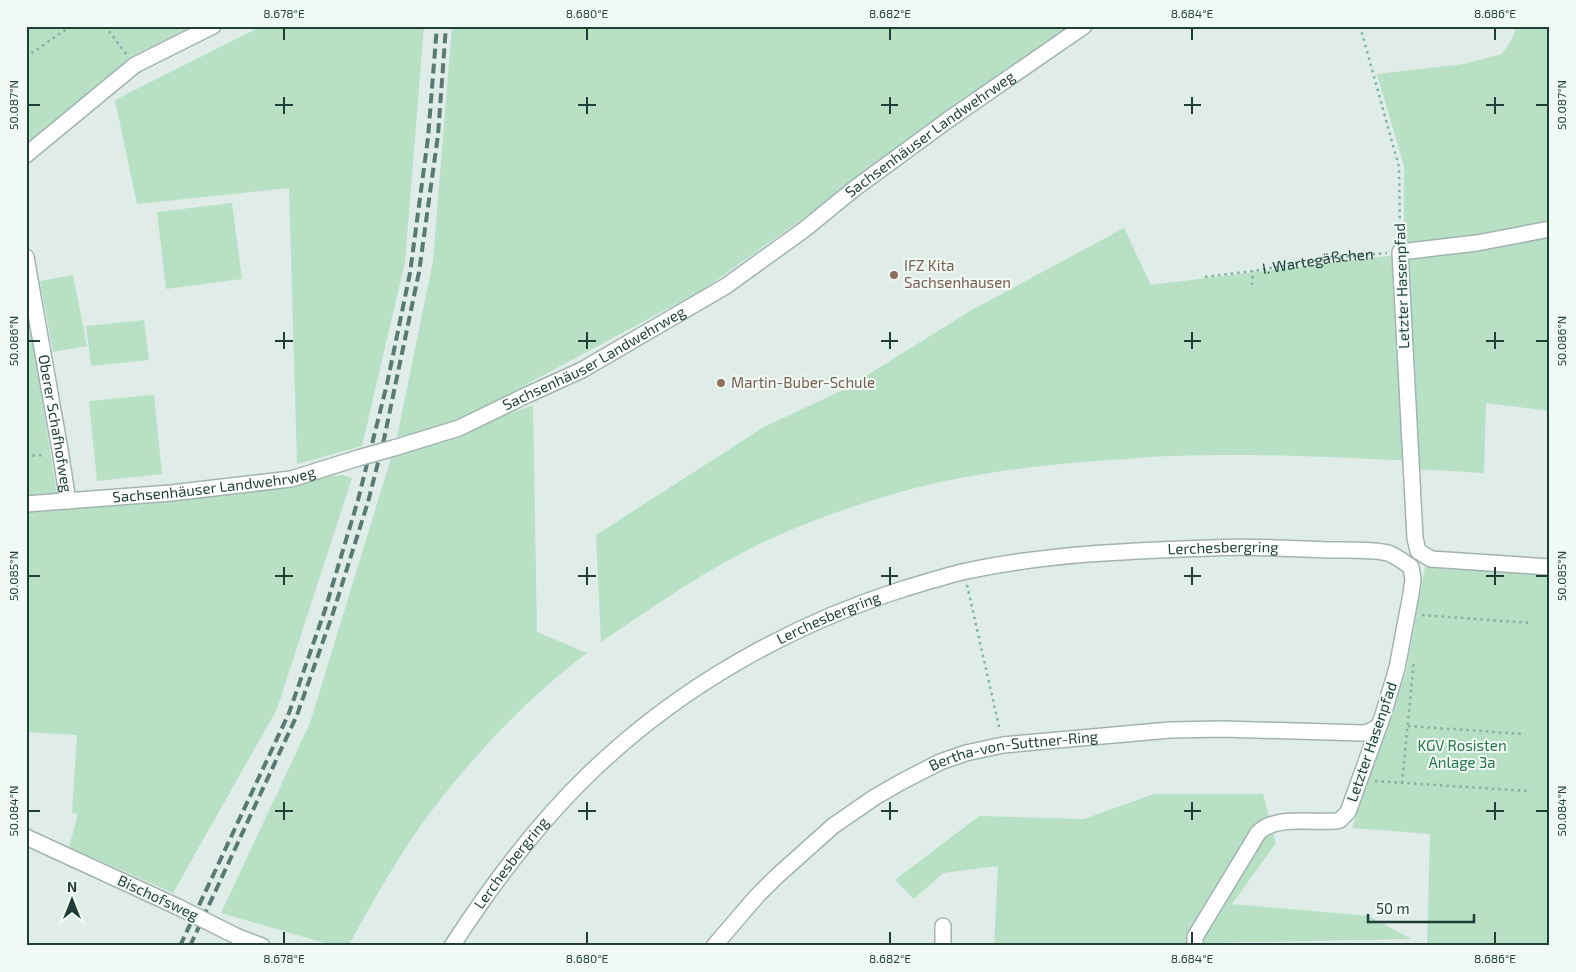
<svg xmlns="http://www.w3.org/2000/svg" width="1576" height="972" viewBox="0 0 1576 972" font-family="'Exo 2',sans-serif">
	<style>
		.green { fill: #b7e0c5 }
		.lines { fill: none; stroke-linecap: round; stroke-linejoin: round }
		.minor-casing { stroke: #a2b4b0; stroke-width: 18 }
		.path { stroke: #7eb3a6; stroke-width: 2.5; stroke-dasharray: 2.5 4; stroke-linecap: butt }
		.minor { stroke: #fff; stroke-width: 15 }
		.rail { stroke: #597a73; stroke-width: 4; stroke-dasharray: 10 5; stroke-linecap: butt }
		.minor-bridge-casing { stroke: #a2b4b0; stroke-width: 18; stroke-linecap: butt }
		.minor-bridge { stroke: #fff; stroke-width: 15 }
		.ticks { fill: none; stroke: #1f3e38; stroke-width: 2 }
		.education-dot { fill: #8d6e63; stroke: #f1f9f5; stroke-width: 2 }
		.labels { text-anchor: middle; stroke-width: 4; stroke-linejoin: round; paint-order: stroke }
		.street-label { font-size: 15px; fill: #1f3e38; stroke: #f1f9f5 }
		.education-label { font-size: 15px; fill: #785e54; stroke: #f1f9f5; text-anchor: start }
		.park-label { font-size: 15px; fill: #26784c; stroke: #f1f9f5 }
		.neatline { fill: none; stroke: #1f3e38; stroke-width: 2 }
		.ticks-label { font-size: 12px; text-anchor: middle; fill: #1f3e38 }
	</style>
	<rect width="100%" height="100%" fill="#e0ece8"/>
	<!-- green -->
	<path class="green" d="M 26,26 L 193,26 L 132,56 L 26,147 Z
		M 262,26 L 424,26 L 405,262 L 362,446 L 297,464 L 289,188 L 137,204 L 115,100 Z
		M 452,26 L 1074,26 L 704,289 L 451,425 L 397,437 L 433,261 Z
		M 1517,26 L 1550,26 L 1550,411 L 1486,403 L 1484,473 L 1415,469 L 1415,461 C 1334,457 1252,453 1171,456 C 1151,456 1131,459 1111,460 C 1068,463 1025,467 983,474 C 918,484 854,504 793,529 C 724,557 663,600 601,642 L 596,535 L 764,427 L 845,389 L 970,311 L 1124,228 L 1149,281 L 1150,285 L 1404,254 L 1404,166 L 1377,74 L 1464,64 L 1502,54 L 1512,39 Z
		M 232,203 L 242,279 L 166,289 L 157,212 Z
		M 73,275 L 87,346 L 53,352 L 40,281 Z
		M 26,299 L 57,495 L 26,497 Z
		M 144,320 L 149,360 L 91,366 L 86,326 Z
		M 154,395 L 162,474 L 97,481 L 89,401 Z
		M 533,405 L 537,632 L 587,653 C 516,706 442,788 396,863 C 379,890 364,918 348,946 L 335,946 L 221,913 L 310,723 L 391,458 Z
		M 343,475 L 352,478 L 277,709 L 173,893 L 69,847 L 78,814 L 72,813 L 77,735 L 26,732 L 26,507 Z
		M 1425,567 L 1550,574 L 1550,946 L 1427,946 L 1430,834 L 1352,828 L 1406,672 Z
		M 1154,794 L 1263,794 L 1276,843 L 1232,904 L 1369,916 L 1411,939 L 1203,943 L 1197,946 L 994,946 L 998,866 L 943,873 L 914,899 L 895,880 L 979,816 L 1084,819 Z"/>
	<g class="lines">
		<defs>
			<g id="minor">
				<path d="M 26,155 L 135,65 L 213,26"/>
				<path d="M 1550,229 L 1477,243 L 1400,252 L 1415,538 L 1418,551 L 1431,559 L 1550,567"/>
				<path id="s2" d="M 26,257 L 60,450 L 68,501"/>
				<path id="s3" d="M 394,448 L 459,428 L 527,395 L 582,370 L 726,286 L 805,229 L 854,189 L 948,120 L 1084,26"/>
				<path id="s4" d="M 26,504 L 171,493 L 291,479 L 358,458"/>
				<path d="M 26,837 L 176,906"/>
				<path d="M 238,937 L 262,946"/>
				<path id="s5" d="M 452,946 C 492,884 537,824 590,773 C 678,688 787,626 903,589 C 923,583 942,577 962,572 C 1043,554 1127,551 1210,548 C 1249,546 1288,548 1327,550 C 1344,550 1372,549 1388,553 C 1396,556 1404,562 1411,567 L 1413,579 L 1411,594 L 1397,668 L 1383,715 L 1348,812 L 1340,820 L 1336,821 C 1312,823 1275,815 1258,833 L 1195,937 L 1195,946"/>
				<path id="s6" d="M 714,946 L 757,896 L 776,877 L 833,826 L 875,797 L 903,781 L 940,762 L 966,753 L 1003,745 L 1170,730 L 1223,729 L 1363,733 L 1369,732 L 1379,726"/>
				<path d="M 943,946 L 943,926"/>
			</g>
		</defs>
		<!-- minor casing -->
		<use href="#minor" class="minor-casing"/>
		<!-- path -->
		<g class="path">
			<path d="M 105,26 L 127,55"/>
			<path d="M 1360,26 L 1399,167 L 1400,239"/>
			<path d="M 26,57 L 65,30 L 66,26"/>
			<path id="s1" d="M 1205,277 L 1253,271 L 1337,257 L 1387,253"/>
			<path d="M 1252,285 L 1253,271"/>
			<path d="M 26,456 L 44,455"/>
			<path d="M 967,585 L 1000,731"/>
			<path d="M 1422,615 L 1531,623"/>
			<path d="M 1408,726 L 1525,734"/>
			<path d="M 1375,781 L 1528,791"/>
			<path d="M 1402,783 L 1414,660"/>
		</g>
		<!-- minor -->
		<use href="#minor" class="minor"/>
		<!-- rail -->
		<path class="rail" d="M 180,946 L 289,713 L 325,610 L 358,500 L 387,384 L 410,273 L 428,138 L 437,26
			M 190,946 L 297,715 L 333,613 L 368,502 L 384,439 L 419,272 L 438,135 L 446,26"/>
		<defs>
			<path id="minor-bridge" d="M 358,458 L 394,448
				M 176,906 L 238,937"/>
		</defs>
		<!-- minor-bridge casing -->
		<use href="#minor-bridge" class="minor-bridge-casing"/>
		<!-- minor-bridge -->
		<use href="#minor-bridge" class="minor-bridge"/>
	</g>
	<!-- ticks -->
	<path class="ticks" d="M 284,28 L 284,40M 587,28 L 587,40M 890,28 L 890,40M 1192,28 L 1192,40M 1495,28 L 1495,40M 284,97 L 284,114M 587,97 L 587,114M 890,97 L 890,114M 1192,97 L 1192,114M 1495,97 L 1495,114M 28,105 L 40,105M 275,105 L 293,105M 578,105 L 596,105M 881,105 L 898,105M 1184,105 L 1201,105M 1486,105 L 1504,105M 1536,105 L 1548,105M 284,332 L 284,349M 587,332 L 587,349M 890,332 L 890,349M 1192,332 L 1192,349M 1495,332 L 1495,349M 28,341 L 40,341M 275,341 L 293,341M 578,341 L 596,341M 881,341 L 898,341M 1184,341 L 1201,341M 1486,341 L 1504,341M 1536,341 L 1548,341M 284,567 L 284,585M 587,567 L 587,585M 890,567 L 890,585M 1192,567 L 1192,585M 1495,567 L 1495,585M 28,576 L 40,576M 275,576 L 293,576M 578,576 L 596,576M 881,576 L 898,576M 1184,576 L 1201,576M 1486,576 L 1504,576M 1536,576 L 1548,576M 284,802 L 284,820M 587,802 L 587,820M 890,802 L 890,820M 1192,802 L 1192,820M 1495,802 L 1495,820M 28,811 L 40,811M 275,811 L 293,811M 578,811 L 596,811M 881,811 L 898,811M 1184,811 L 1201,811M 1486,811 L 1504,811M 1536,811 L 1548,811M 284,932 L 284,944M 587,932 L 587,944M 890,932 L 890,944M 1192,932 L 1192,944M 1495,932 L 1495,944"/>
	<!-- markers -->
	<g class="education-dot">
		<circle cx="894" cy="275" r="5"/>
		<circle cx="721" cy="383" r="5"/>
	</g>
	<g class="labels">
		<!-- street labels -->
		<g class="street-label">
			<text dy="5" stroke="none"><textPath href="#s3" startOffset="625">Sachsenhäuser Landwehrweg</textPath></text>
			<text dy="5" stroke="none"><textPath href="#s1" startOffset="114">I. Wartegäßchen</textPath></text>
			<text transform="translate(1402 286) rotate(-92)" y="5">Letzter Hasenpfad</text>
			<text dy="5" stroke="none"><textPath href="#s3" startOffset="220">Sachsenhäuser Landwehrweg</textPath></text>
			<text dy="5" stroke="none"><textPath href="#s2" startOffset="169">Oberer Schafhofweg</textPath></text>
			<text dy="5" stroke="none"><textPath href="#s4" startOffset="189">Sachsenhäuser Landwehrweg</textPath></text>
			<text dy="5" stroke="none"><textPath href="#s5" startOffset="912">Lerchesbergring</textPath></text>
			<text dy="5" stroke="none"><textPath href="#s5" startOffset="508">Lerchesbergring</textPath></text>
			<text transform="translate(1372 742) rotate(-71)" y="5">Letzter Hasenpfad</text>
			<text dy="5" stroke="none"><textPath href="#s6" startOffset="369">Bertha-von-Suttner-Ring</textPath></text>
			<text dy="5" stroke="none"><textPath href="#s5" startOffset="102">Lerchesbergring</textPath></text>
			<text transform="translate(158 898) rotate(25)" y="5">Bischofsweg</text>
		</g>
		<!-- education labels -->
		<g class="education-label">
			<text x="904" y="271">IFZ Kita<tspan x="904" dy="17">Sachsenhausen</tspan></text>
			<text x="731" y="388">Martin-Buber-Schule</text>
		</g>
		<!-- park labels -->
		<g class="park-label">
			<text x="1462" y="751">KGV Rosisten<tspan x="1462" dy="17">Anlage 3a</tspan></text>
		</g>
	</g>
	<!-- border -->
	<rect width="1576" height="972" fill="none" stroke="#f1f9f5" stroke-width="55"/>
	<!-- north arrow -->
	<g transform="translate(72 900)" stroke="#f1f9f5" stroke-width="4" paint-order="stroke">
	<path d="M0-4L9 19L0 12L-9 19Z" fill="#1f3e38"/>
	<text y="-8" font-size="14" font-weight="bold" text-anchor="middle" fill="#1f3e38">N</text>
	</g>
	<!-- scale -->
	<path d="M1368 914v8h106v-8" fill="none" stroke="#1f3e38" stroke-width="2.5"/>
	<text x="1376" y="914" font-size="15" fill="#1f3e38" stroke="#f1f9f5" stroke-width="4" paint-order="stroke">50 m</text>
	<rect x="28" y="28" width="1520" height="916" class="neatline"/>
	<g class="ticks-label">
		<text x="284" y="18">8.678°E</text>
		<text x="587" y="18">8.680°E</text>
		<text x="890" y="18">8.682°E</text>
		<text x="1192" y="18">8.684°E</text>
		<text x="1495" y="18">8.686°E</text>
		<text transform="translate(14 105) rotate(-90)" y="4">50.087°N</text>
		<text transform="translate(1562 105) rotate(-90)" y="4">50.087°N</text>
		<text transform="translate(14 341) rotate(-90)" y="4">50.086°N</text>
		<text transform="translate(1562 341) rotate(-90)" y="4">50.086°N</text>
		<text transform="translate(14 576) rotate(-90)" y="4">50.085°N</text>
		<text transform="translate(1562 576) rotate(-90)" y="4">50.085°N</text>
		<text transform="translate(14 811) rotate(-90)" y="4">50.084°N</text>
		<text transform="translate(1562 811) rotate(-90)" y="4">50.084°N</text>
		<text x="284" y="963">8.678°E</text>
		<text x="587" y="963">8.680°E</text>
		<text x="890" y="963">8.682°E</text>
		<text x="1192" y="963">8.684°E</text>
		<text x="1495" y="963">8.686°E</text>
	</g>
</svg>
